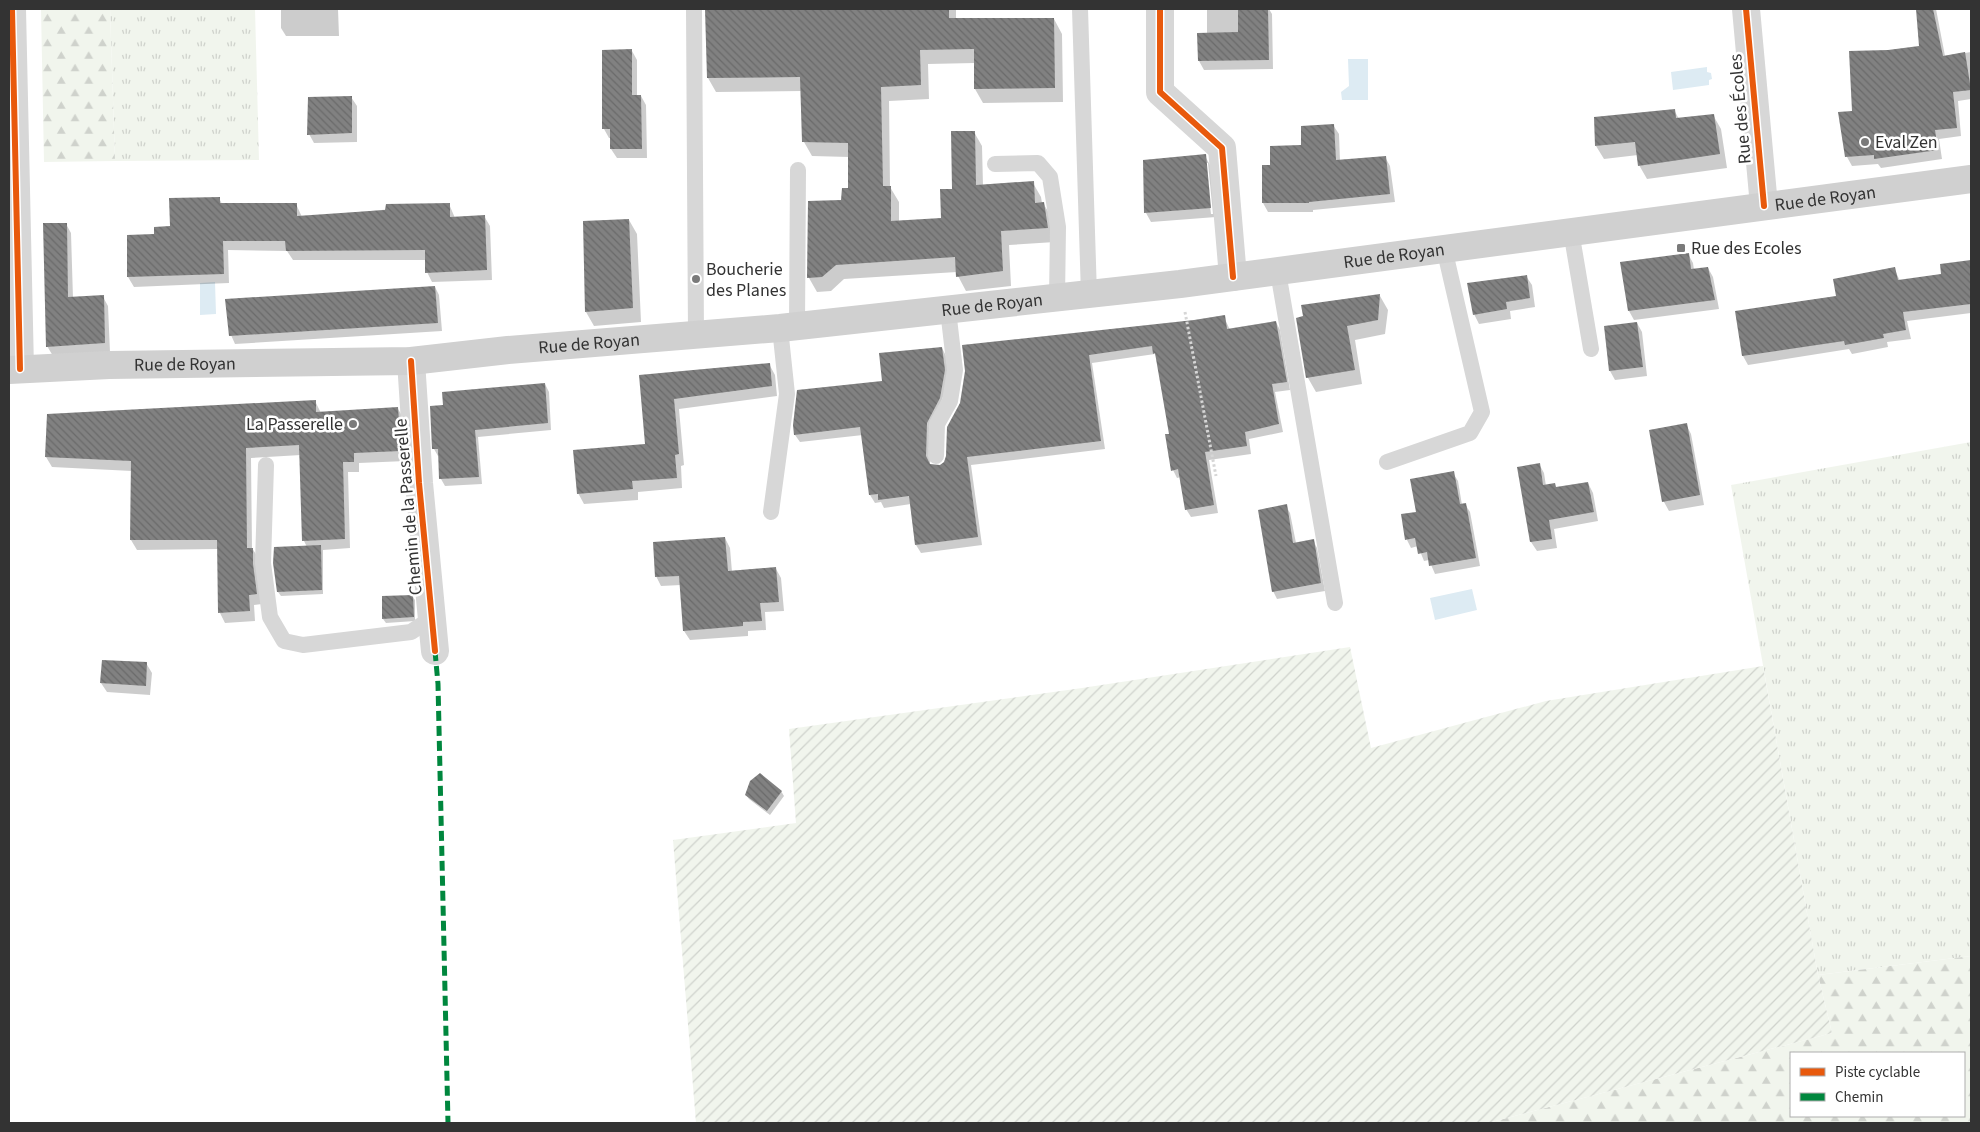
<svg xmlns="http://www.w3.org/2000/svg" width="1980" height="1132" viewBox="0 0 1980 1132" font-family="'Source Sans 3',sans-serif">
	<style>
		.grass { fill: url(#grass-tufts) }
		.forest { fill: url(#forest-firs); fill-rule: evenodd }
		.garden { fill: url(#garden-furrows) }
		.water { fill: #ddebf3 }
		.shadow { fill: #0003; fill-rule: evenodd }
		.building { fill: url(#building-back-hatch) }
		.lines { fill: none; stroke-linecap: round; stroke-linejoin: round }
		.path { stroke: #d6d6d6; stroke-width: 3; stroke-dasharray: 2.5 2.5; stroke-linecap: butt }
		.service { stroke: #d7d7d7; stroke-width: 16 }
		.minor { stroke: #d7d7d7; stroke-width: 28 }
		.secondary { stroke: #d0d0d0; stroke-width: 28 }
		.quiet { stroke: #00873e; stroke-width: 5; stroke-dasharray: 10 5; stroke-linecap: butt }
		.cycleway-casing { stroke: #fff; stroke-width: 9 }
		.cycleway { stroke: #e8590c; stroke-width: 6 }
		.poi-dot { fill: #7a7a7a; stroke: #fff; stroke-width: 2 }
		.labels { text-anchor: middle; stroke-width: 5; stroke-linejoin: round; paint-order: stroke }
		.street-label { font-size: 18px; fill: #333; stroke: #fff }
		.poi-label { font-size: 18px; fill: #333; stroke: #fff; text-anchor: start }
	</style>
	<defs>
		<pattern id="grass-tufts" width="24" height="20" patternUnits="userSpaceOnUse" patternTransform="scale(1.25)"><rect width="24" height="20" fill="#f1f5ed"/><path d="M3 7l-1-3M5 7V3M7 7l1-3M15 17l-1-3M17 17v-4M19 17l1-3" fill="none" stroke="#cfd2cc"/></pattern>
		<pattern id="forest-firs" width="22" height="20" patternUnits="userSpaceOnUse" patternTransform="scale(1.25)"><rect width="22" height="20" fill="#f1f5ed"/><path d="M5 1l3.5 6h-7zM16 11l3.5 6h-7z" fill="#cfd2cc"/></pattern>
		<pattern id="garden-furrows" width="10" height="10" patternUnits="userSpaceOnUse" patternTransform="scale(1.25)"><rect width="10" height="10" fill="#f1f5ed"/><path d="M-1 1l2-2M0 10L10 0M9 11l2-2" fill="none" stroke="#cfd2cc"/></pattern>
		<pattern id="building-back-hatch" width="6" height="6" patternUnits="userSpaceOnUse" patternTransform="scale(1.25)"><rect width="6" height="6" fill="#818181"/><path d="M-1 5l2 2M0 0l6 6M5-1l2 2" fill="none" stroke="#6a6a6a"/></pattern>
	</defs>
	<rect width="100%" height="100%" fill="#fff"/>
	<!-- grass -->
	<path class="grass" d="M 110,9 L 255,9 L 259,160 L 115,161 Z
		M 1971,442 L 1971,956 L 1818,975 L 1731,485 Z"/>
	<!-- forest -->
	<path class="forest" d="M 41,9 L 110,9 L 115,161 L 44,162 Z
		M 1971,956 L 1971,1123 L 1488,1123 L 1832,1033 L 1818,975 ZM 1791,1053 L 1964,1053 L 1964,1116 L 1791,1116 Z"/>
	<!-- garden -->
	<path class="garden" d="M 1350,647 L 1371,748 L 1546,701 L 1763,666 L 1818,975 L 1832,1033 L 1488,1123 L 696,1123 L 673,840 L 796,823 L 789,729 L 1082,688 Z"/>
	<!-- water -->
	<path class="water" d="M 1348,59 L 1368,59 L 1368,100 L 1342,100 L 1341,92 L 1349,86 Z
		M 1707,67 L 1707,72 L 1711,73 L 1712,79 L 1709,80 L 1709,85 L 1673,90 L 1671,72 Z
		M 215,282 L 216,314 L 200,315 L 200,283 Z
		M 1472,589 L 1477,610 L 1435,620 L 1430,598 Z"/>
	<!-- shadow -->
	<path class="shadow" d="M 281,9 L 338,9 L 339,36 L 286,36 L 281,28 Z
		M 707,9 L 956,9 L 956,20 L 1054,19 L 1062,34 L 1063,102 L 983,103 L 975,89 L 975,63 L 928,64 L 929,99 L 889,101 L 890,187 L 899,202 L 899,221 L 943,219 L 974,132 L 982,146 L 983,186 L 1033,183 L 1041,197 L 1042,203 L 1043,203 L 1052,218 L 1055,242 L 1009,245 L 1011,286 L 966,291 L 958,276 L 957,272 L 844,279 L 831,291 L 817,292 L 809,278 L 850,189 L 849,157 L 812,156 L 804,142 L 802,91 L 716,92 L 708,78 Z
		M 1207,9 L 1269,9 L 1272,14 L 1273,69 L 1204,70 L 1199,61 L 1207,34 Z
		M 1917,9 L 1936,9 L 1945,56 L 1971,52 L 1971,99 L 1958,101 L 1961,136 L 1939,139 L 1942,159 L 1881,168 L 1878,164 L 1852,166 L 1847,157 L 1854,112 L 1888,51 L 1920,47 Z
		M 632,51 L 637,60 L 637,96 L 641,96 L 646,105 L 647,158 L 617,158 L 611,149 L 611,138 L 609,138 L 604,129 Z
		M 351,97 L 357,106 L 357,142 L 314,143 L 309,134 Z
		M 1674,110 L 1679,119 L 1713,115 L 1721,129 L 1727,168 L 1647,179 L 1639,165 L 1638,155 L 1604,159 L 1596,146 Z
		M 1333,125 L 1339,134 L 1340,161 L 1385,157 L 1390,166 L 1395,202 L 1313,210 L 1313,212 L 1268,212 L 1263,203 L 1263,166 L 1271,166 Z
		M 1205,156 L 1210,165 L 1216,217 L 1151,222 L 1146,213 L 1145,161 ZM 1205,163 L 1208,163 L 1213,214 L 1211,214 Z
		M 219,198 L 222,204 L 296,204 L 302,217 L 449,204 L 455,218 L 484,216 L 490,226 L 492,280 L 432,282 L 427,272 L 426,260 L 293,260 L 287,251 L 228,250 L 229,283 L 134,287 L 128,277 L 155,235 Z
		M 629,220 L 637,234 L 641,322 L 594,326 L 586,312 Z
		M 66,224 L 71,233 L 73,298 L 103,297 L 108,306 L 110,352 L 53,356 L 47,346 Z
		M 1688,254 L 1693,263 L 1694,270 L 1708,268 L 1713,277 L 1719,309 L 1634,320 L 1629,311 Z
		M 1971,262 L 1971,313 L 1907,321 L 1911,339 L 1887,342 L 1888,347 L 1852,354 L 1849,349 L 1748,365 L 1743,356 L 1736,312 L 1838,297 L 1894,268 L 1900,281 L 1943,275 L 1941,266 Z
		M 1526,276 L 1532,285 L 1535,307 L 1510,311 L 1511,319 L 1479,324 L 1474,314 Z
		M 435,287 L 439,295 L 442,331 L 235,344 L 231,335 Z
		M 1380,296 L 1388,310 L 1385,334 L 1355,340 L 1362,384 L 1316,392 L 1308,378 L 1297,319 Z
		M 1224,317 L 1230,330 L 1276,322 L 1280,330 L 1290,390 L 1275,392 L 1283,432 L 1249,439 L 1251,454 L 1209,460 L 1218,513 L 1191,517 L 1186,509 L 1181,477 L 1177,478 L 1173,470 L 1170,435 L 1157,359 L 1155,354 L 1092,363 L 1105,449 L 971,465 L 982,545 L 921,553 L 916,545 L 911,504 L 884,508 L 881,502 L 875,503 L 870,495 L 863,435 L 800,442 L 795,435 L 942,348 L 946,356 L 949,379 L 931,432 L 930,465 L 936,467 L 946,462 L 961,403 L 966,371 Z
		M 1637,323 L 1642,332 L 1647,376 L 1615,380 L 1610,371 L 1605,327 Z
		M 769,364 L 775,375 L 777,396 L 679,409 L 684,465 L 681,466 L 682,488 L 638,492 L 638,500 L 584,504 L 578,493 L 646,445 L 641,376 Z
		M 545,384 L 549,392 L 551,430 L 478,437 L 482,484 L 445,486 L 441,479 L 440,456 L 438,456 L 434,449 L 444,406 Z
		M 315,401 L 321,413 L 398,409 L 404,419 L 406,461 L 359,463 L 359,472 L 348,472 L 350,548 L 323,550 L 323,594 L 281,596 L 278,592 L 274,562 L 307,547 L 304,541 L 301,455 L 251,458 L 252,548 L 259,559 L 262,604 L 254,605 L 255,621 L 225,623 L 220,613 L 218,549 L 137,550 L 131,540 L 132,471 L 52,467 L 46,457 Z
		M 1686,424 L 1691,434 L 1704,505 L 1669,511 L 1664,502 L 1650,431 Z
		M 1539,464 L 1544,473 L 1546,486 L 1557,489 L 1588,483 L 1593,493 L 1598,521 L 1554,529 L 1557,548 L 1537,551 L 1531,542 L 1519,468 Z
		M 1453,473 L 1458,481 L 1462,505 L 1465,504 L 1470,512 L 1480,566 L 1435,574 L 1429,560 L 1424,561 L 1418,546 L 1411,548 L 1407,540 L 1417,513 Z
		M 1286,506 L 1290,513 L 1296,543 L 1313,540 L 1317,548 L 1325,591 L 1277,599 L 1273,591 Z
		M 725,538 L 730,548 L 732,572 L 776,569 L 781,578 L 784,611 L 765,612 L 766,630 L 748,631 L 748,636 L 690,640 L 684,631 L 681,585 L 661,586 L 656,576 Z
		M 412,596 L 415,600 L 415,621 L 386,623 L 383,619 Z
		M 146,663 L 152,673 L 150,695 L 107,692 L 101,683 Z
		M 781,791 L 784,796 L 770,815 L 749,799 L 746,795 Z"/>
	<!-- building -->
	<path class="building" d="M 705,9 L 949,9 L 949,18 L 1054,18 L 1055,88 L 974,89 L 974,49 L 920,50 L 921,85 L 881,87 L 883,186 L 891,186 L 891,221 L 941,218 L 940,189 L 952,189 L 951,131 L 975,131 L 976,185 L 1034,181 L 1035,203 L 1044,202 L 1048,228 L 1001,231 L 1003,271 L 956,277 L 955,257 L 836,265 L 822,277 L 807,278 L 808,201 L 841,200 L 842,188 L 848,188 L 848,143 L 802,142 L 800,77 L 707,78 Z
		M 1238,9 L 1268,9 L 1269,60 L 1198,61 L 1197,33 L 1238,32 Z
		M 1916,9 L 1933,9 L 1943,56 L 1965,52 L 1971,90 L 1953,92 L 1957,128 L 1935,130 L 1938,150 L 1874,159 L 1874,155 L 1845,157 L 1838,112 L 1852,111 L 1849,51 L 1888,50 L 1919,46 Z
		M 632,49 L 632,95 L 641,95 L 642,149 L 610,149 L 610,129 L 602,129 L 602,50 Z
		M 352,96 L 352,133 L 307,135 L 308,97 Z
		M 1675,109 L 1676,118 L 1714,114 L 1720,154 L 1638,166 L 1635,142 L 1595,146 L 1594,117 Z
		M 1334,124 L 1336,160 L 1386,156 L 1390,194 L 1309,202 L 1309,203 L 1262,203 L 1262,165 L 1270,165 L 1270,146 L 1301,145 L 1301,126 Z
		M 1206,154 L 1211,208 L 1144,213 L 1143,160 Z
		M 220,197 L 220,203 L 297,203 L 297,216 L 385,210 L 386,204 L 450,203 L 450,217 L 485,215 L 487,270 L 425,273 L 425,250 L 286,251 L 285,241 L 223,241 L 224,274 L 127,277 L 127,235 L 154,234 L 154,227 L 170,226 L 169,198 Z
		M 629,219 L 633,308 L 585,312 L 583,221 Z
		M 43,223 L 67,223 L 68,297 L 104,295 L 105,343 L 46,347 Z
		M 1689,253 L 1691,269 L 1708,267 L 1715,300 L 1628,311 L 1620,262 Z
		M 1971,260 L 1971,304 L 1903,312 L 1906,330 L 1883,334 L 1884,338 L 1845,345 L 1844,341 L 1742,356 L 1735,311 L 1836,296 L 1833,279 L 1895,267 L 1898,280 L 1941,274 L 1940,264 Z
		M 1527,275 L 1530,298 L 1506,302 L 1507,309 L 1473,315 L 1467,283 Z
		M 435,286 L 438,323 L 229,336 L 225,299 Z
		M 1380,294 L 1378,320 L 1347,326 L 1355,370 L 1306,378 L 1296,318 L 1303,316 L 1301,305 Z
		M 1225,315 L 1227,329 L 1276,321 L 1287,382 L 1272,384 L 1279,424 L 1245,432 L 1247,446 L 1205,452 L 1214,505 L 1185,510 L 1178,469 L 1171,471 L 1165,434 L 1169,434 L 1155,353 L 1153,354 L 1152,346 L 1089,355 L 1101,441 L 967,457 L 978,537 L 915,545 L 909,496 L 878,500 L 878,494 L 869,495 L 860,427 L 794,435 L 793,425 L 797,390 L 882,381 L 879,353 L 942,347 L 945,370 L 940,398 L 927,423 L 926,456 L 930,464 L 940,465 L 944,462 L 946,456 L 947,427 L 960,403 L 965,371 L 962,345 L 1194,320 Z
		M 1637,322 L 1643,367 L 1609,371 L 1604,326 Z
		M 770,363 L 772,386 L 674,399 L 679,454 L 675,455 L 677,478 L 632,481 L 633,489 L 577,494 L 573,450 L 645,444 L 639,375 Z
		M 545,383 L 548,423 L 475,430 L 479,477 L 439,479 L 438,449 L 432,449 L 430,406 L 443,405 L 442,392 Z
		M 316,400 L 316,412 L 398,407 L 401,451 L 354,453 L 354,462 L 343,462 L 345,539 L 302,541 L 299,445 L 246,448 L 247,548 L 253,548 L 253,564 L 257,594 L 249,595 L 250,611 L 218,613 L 217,540 L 130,540 L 131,461 L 45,457 L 47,414 Z
		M 1687,423 L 1700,495 L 1662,502 L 1649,430 Z
		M 1540,463 L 1543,485 L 1555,483 L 1556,487 L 1588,482 L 1594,512 L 1549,520 L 1552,539 L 1530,542 L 1517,467 Z
		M 1454,471 L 1460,504 L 1466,503 L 1476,558 L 1429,566 L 1427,552 L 1418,554 L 1415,538 L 1405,540 L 1401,514 L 1416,512 L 1410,479 Z
		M 1287,504 L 1293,543 L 1314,539 L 1321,583 L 1272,592 L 1258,510 Z
		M 725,537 L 728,571 L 776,567 L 779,602 L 760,603 L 762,621 L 743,622 L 743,626 L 683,631 L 679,576 L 655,577 L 653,542 Z
		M 321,545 L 322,590 L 277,592 L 273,563 L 274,547 Z
		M 413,595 L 414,617 L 382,619 L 382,596 Z
		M 102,660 L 147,662 L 146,686 L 100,683 Z
		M 760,773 L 782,791 L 767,811 L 745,795 L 750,781 Z"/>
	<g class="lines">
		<!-- path -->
		<path class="path" d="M 1185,312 L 1216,476"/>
		<!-- service -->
		<path class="service" d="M 694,9 L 696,335
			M 1080,9 L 1089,295
			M 995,164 L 1038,163 L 1050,177 L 1058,227 L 1057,299
			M 1571,231 L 1591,349
			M 1278,272 L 1335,603
			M 797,326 L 798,170
			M 936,456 L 937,424 L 950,401 L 955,370 L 948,310
			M 1387,462 L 1470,433 L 1482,412 L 1444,248
			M 266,465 L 263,563 L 270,617 L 284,641 L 303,645 L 411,632 L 432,618
			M 771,512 L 787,394 L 780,328"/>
		<!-- minor -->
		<path class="minor" d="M 12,9 L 20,369
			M 1160,9 L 1160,92 L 1222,148 L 1233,277
			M 1746,9 L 1764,206
			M 411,361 L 419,483 L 435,651"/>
		<!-- secondary -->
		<path class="secondary" id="s1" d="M 9,370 L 109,365 L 411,361 L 508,350 L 780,328 L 1180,284 L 1971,179"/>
		<!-- quiet -->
		<path class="quiet" d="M 435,651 L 438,684 L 448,1123"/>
		<defs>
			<path id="cycleway" d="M 12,9 L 20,369
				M 1160,9 L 1160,92 L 1222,148 L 1233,277
				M 1746,9 L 1764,206
				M 411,361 L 419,483 L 435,651"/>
		</defs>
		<!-- cycleway casing -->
		<use href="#cycleway" class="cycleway-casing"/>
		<!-- cycleway -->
		<use href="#cycleway" class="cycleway"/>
	</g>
	<!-- markers -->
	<g class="poi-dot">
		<circle cx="1865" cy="142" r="5"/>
		<rect x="1676" y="243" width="10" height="10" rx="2.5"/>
		<circle cx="696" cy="279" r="5"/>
		<circle cx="353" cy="424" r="5"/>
	</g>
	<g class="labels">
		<!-- street labels -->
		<g class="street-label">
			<text transform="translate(1740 109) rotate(-95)" y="6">Rue des Écoles</text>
			<text dy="6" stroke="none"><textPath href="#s1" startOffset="1826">Rue de Royan</textPath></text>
			<text dy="6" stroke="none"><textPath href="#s1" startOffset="1391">Rue de Royan</textPath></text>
			<text dy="6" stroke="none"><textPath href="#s1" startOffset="986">Rue de Royan</textPath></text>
			<text dy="6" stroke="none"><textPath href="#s1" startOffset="581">Rue de Royan</textPath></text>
			<text dy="6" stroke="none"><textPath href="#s1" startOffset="176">Rue de Royan</textPath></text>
			<text transform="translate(408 507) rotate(-95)" y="6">Chemin de la Passerelle</text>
		</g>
		<!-- poi labels -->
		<g class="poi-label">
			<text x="1875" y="148">Eval Zen</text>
			<text x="1691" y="254">Rue des Ecoles</text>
			<text x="706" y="275">Boucherie<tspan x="706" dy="21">des Planes</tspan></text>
			<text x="343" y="430" text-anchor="end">La Passerelle</text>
		</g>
	</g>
	<!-- border -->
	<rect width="1980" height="1132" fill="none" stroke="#333333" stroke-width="20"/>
	<!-- legend -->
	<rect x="1790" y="1052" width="175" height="65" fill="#ffffff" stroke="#adadad"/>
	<rect x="1800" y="1068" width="25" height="8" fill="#e8590c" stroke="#adadad"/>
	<text x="1835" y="1077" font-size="15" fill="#333333">Piste cyclable</text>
	<rect x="1800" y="1093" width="25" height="8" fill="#00873e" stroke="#adadad"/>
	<text x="1835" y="1102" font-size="15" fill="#333333">Chemin</text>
</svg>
